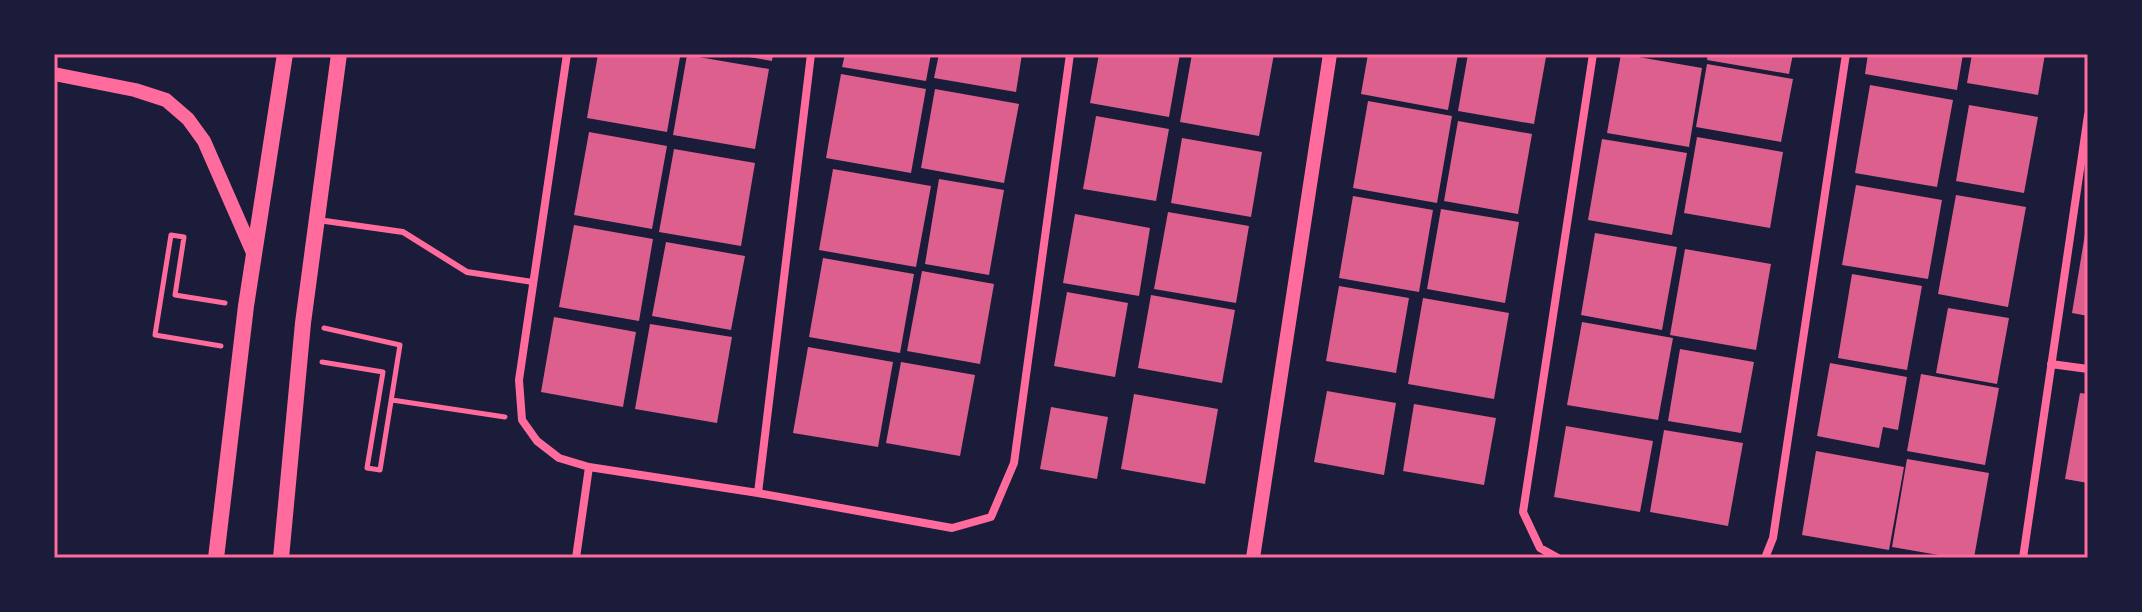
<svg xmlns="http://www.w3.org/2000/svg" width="2142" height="612" viewBox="0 0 2142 612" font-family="Jost,sans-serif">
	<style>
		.building { fill: #dd5f8e }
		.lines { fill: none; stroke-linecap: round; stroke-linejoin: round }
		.path { stroke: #ff6b9d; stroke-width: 5 }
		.service { stroke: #ff6b9d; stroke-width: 6 }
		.minor { stroke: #ff6b9d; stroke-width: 8 }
		.tertiary { stroke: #ff6b9d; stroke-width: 14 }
		.secondary { stroke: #ff6b9d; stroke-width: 16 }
		.neatline { fill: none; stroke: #ff6b9d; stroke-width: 3 }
	</style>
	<rect width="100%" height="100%" fill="#1b1b3a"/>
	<!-- building -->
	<path class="building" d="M 598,54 L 663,54 L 680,57 L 667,132 L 587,118 Z
		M 743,54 L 773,54 L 772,61 L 743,56 Z
		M 845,54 L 931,54 L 926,81 L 842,67 Z
		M 939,54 L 1022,54 L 1016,92 L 934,78 Z
		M 1099,54 L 1180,54 L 1169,117 L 1090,103 Z
		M 1192,54 L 1274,54 L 1259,136 L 1180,122 Z
		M 1368,54 L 1458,54 L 1448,110 L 1361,94 Z
		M 1468,54 L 1529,54 L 1546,57 L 1534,124 L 1458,111 Z
		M 1621,54 L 1702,68 L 1689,147 L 1607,133 Z
		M 1708,54 L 1793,54 L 1789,74 L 1707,60 Z
		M 1868,54 L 1963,54 L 1957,90 L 1865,74 Z
		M 1972,54 L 2045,54 L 2038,95 L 1967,83 Z
		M 687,55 L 769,69 L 755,149 L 673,135 Z
		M 1707,64 L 1793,79 L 1781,142 L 1696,127 Z
		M 841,74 L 926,89 L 911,173 L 826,158 Z
		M 1870,85 L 1953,100 L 1937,187 L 1855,173 Z
		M 935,89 L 1019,104 L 1004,183 L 921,168 Z
		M 1368,101 L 1452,116 L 1437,203 L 1353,188 Z
		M 1969,105 L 2038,117 L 2024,193 L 1956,181 Z
		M 1096,116 L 1169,129 L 1156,201 L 1083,189 Z
		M 1458,121 L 1532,134 L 1518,214 L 1444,201 Z
		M 589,132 L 667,146 L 652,229 L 574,215 Z
		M 1697,137 L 1783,152 L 1770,228 L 1684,213 Z
		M 1182,138 L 1262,152 L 1251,217 L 1171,203 Z
		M 1602,139 L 1687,153 L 1672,235 L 1588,220 Z
		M 674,149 L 755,163 L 741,246 L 659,232 Z
		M 833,169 L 931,186 L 916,267 L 819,250 Z
		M 939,179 L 1004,190 L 989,275 L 925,264 Z
		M 1856,185 L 1942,200 L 1928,279 L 1842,265 Z
		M 1956,195 L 2026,207 L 2008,307 L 1938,294 Z
		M 1353,196 L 1433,210 L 1419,292 L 1339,278 Z
		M 1441,209 L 1519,222 L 1505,303 L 1427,289 Z
		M 1168,212 L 1249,226 L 1236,303 L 1154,289 Z
		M 1075,214 L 1150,228 L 1139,296 L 1063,283 Z
		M 574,225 L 653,239 L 639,321 L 559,307 Z
		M 1595,233 L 1677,247 L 1662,330 L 1581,315 Z
		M 2085,234 L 2088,234 L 2088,316 L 2072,313 Z
		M 666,242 L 745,256 L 731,330 L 652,316 Z
		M 1685,249 L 1771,264 L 1756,350 L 1670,335 Z
		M 823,258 L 914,274 L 900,353 L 809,337 Z
		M 922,271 L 994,284 L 980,364 L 907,351 Z
		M 1852,274 L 1922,286 L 1907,370 L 1838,358 Z
		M 1339,286 L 1409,298 L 1396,373 L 1326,361 Z
		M 1067,292 L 1128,303 L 1115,377 L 1054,366 Z
		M 1151,295 L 1235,310 L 1222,383 L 1138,368 Z
		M 1423,298 L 1509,313 L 1494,399 L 1408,384 Z
		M 1948,308 L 2009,318 L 1997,384 L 1936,373 Z
		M 554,317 L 636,332 L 623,407 L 541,392 Z
		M 1582,322 L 1673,338 L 1658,420 L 1567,405 Z
		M 650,324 L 732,337 L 717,423 L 635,409 Z
		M 808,347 L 893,362 L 878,447 L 793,433 Z
		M 1680,349 L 1754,362 L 1741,433 L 1668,421 Z
		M 901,362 L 975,375 L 960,456 L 886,443 Z
		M 1830,363 L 1907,377 L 1898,430 L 1883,427 L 1879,448 L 1817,436 Z
		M 1921,374 L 1999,388 L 1985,465 L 1907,451 Z
		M 1327,391 L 1396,403 L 1384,475 L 1314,462 Z
		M 2080,393 L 2088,394 L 2088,483 L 2065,479 Z
		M 1134,394 L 1218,409 L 1205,484 L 1121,469 Z
		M 1414,404 L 1496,418 L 1484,485 L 1403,471 Z
		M 1051,407 L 1108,417 L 1097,479 L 1040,469 Z
		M 1566,426 L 1653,441 L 1640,512 L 1554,497 Z
		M 1664,430 L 1743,443 L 1728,526 L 1650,512 Z
		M 1816,451 L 1904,467 L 1889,550 L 1802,535 Z
		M 1907,459 L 1989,473 L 1974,558 L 1956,558 L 1892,547 Z"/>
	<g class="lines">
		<!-- path -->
		<path class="path" d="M 221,346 L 155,335 L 171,235 L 184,237 L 175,295 L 225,303
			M 322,362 L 383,372 L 367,468 L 380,470 L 400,345 L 324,328
			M 392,400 L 505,417"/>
		<!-- service -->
		<path class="service" d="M 318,220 L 403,232 L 467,272 L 533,282"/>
		<!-- minor -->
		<path class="minor" d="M 567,54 L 519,380 L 522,420 L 537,441 L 559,458 L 589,467 L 758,493 L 952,528 L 991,517 L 1014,463 L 1070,54
			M 2051,364 L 2088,369
			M 758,493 L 811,54
			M 576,558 L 589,467
			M 1558,558 L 1540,548 L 1523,512 L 1593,54
			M 1765,558 L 1773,538 L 1846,54
			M 2023,558 L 2088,115"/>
		<!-- tertiary -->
		<path class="tertiary" d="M 54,74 L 135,90 L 166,100 L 188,119 L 204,141 L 254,255
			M 1253,558 L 1330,54"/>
		<!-- secondary -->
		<path class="secondary" d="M 216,558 L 246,306 L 285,54
			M 281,558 L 303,323 L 339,54"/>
	</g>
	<!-- border -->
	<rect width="2142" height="612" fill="none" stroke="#1b1b3a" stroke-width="112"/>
	<rect x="56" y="56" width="2030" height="500" class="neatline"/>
</svg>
